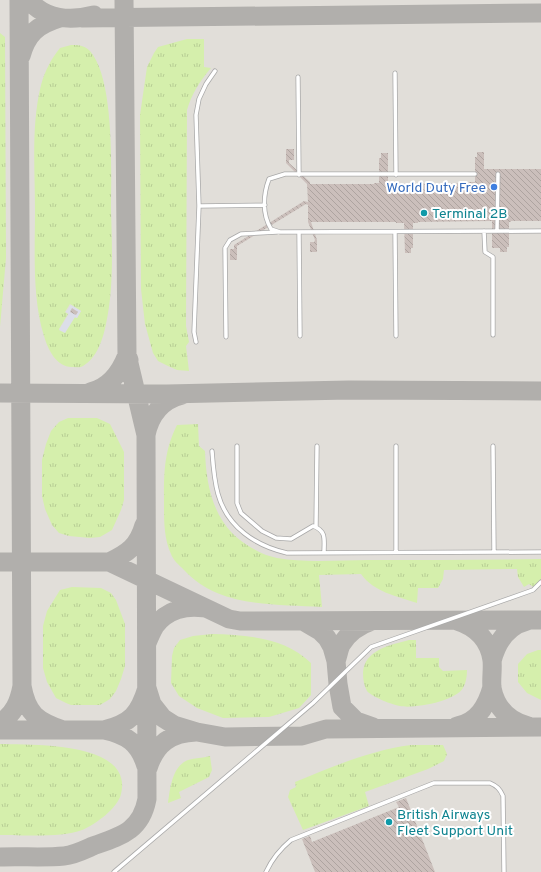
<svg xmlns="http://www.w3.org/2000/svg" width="541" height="872" viewBox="0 0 541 872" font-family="Overpass,sans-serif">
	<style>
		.airport { fill: #e1ded9 }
		.grass { fill: url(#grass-tufts); fill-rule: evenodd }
		.plaza { fill: #dcdee9 }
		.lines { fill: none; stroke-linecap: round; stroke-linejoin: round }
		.taxiway { stroke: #b1afac; stroke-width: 19 }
		.building { fill: url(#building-back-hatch) }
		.lane-casing { stroke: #a9a9a9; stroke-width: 5 }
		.lane { stroke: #fff; stroke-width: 3.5 }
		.shop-dot { fill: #3f7fe0; stroke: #fff; stroke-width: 1.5 }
		.culture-dot { fill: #0f9aa8; stroke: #fff; stroke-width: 1.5 }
		.labels { text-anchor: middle; stroke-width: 4; stroke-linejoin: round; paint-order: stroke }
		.shop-label { font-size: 14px; fill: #366cbe; stroke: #fff; text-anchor: end }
		.culture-label { font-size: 14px; fill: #0d838f; stroke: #fff; text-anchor: start }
	</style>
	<defs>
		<pattern id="grass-tufts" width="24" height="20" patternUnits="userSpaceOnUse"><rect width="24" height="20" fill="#d5efac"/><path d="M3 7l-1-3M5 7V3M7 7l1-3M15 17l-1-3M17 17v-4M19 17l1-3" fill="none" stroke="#b7cd94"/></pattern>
		<pattern id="building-back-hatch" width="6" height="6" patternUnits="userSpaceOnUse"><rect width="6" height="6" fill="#cbbfbb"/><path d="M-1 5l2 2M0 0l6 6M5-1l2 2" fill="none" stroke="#aea4a0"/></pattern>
	</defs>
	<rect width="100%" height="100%" fill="#f2eee8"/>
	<!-- airport -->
	<path class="airport" d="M 0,0 L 541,0 L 541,872 L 0,872 Z"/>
	<!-- grass -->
	<path class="grass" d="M 0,33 L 5,37 L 6,258 L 0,327 Z
		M 187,39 L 204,39 L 204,67 L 211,68 C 200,81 192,93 187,110 L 186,326 L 189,342 L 186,346 L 189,371 L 177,370 L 168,366 L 158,361 L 153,353 L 145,324 L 141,289 L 140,115 L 147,67 L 154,53 L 158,47 Z
		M 71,45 C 78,45 84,45 90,51 C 115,80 111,171 111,209 C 112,247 114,287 106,324 C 103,339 97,358 83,366 C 80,368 77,367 73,367 C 57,368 48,350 44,336 C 32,298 35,251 35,211 C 35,169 31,125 41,85 C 45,71 51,59 60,48 ZM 70,304 L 81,311 L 77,318 L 74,317 L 65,332 L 59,329 L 68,314 L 65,312 Z
		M 68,418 L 97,418 L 110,424 L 124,452 L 124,500 L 121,510 L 112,530 L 100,537 L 90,538 L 69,536 L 59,533 L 52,525 L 45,509 L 42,496 L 42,460 L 46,444 L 51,431 L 59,422 Z
		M 198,424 L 199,446 L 205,451 C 206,480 211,511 232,533 C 243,544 261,555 277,558 C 306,563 338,560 368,560 C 426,560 483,560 541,559 L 541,582 L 535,588 L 529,584 L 524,587 L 518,577 L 517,569 L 444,570 L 443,579 L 438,588 L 418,588 L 417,603 C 396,596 374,592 361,574 L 319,575 L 322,607 C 274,604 219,608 184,570 C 179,565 173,560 171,554 C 164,539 164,521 164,506 C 164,476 163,453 177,425 Z
		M 72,587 L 101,588 L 111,593 L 116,600 L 125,624 L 125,666 L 121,679 L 116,691 L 110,699 L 100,705 L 71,705 L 66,703 L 56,698 L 47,682 L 43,668 L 43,626 L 47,611 L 60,590 Z
		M 212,634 C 246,635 285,637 311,663 L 311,695 L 299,708 L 269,717 L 223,718 L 197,708 L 179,696 L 171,683 L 172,656 L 174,648 L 180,640 L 193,636 Z
		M 409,640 L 416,640 L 416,658 L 439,658 L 439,667 L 443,671 L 467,670 C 467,676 466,683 463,688 C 456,701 414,709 400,706 C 393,705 372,697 367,691 C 364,686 363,679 363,673 C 364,650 390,645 409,640 Z
		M 538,650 L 541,650 L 541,700 L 527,693 L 518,682 L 518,664 L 527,654 Z
		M 0,744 C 31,745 134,741 121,794 C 118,808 95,825 82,830 C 62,838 23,835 0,835 Z
		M 411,745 L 443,745 L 447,754 L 444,761 L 428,769 L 365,792 L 369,806 L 303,830 L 288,797 L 290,790 L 296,787 L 295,782 C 332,767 371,750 411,745 Z
		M 210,756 L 212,770 L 209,777 L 179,792 L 181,798 L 168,803 C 170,789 172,766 188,760 C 195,758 203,758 210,756 Z"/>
	<!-- plaza -->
	<path class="plaza" d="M 71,305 L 81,311 L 77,318 L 75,317 L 65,333 L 59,330 L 69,314 L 66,312 Z"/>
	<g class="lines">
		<!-- taxiway -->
		<path class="taxiway" d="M 19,0 L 22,686 C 27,714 37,721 63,730
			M 29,0 C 45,20 71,21 94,15
			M 82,18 L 541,13
			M 21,56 C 27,34 37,25 60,18
			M 90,392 C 109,388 120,373 127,355 L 129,360
			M 0,393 L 167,394 L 349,390 L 541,391
			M 146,434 L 146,435 C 150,415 162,400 182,395
			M 0,562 L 109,562 L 229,619 L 240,621 L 541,620
			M 109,562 C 128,553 138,546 144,525
			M 303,621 L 320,631 L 327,638 L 332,647 L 336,661 L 338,684 L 342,707 L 356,721 L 373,727
			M 457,621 C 476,627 489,640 492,660 C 493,669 491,679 492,688 C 496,708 509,721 528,726
			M 147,643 C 149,638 152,631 155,626 C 167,610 186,605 204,608
			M 336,661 C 338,656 339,649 341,645 C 348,633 360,625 372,621
			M 492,661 C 497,642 507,626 527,621
			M 0,723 C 14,714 19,702 22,686
			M 457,726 C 478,722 487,705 492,687
			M 0,730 L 116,730
			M 104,730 C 131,723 139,714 147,688 L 152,704 L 163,718 L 174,725 L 197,732 L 225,737 L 302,736 L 326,729 L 541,727
			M 104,730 C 127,735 139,743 146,766
			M 148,768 C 156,743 171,733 196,732
			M 0,857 C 21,856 43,858 64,856 C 74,855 84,850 93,846 C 121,836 141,831 147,799 L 146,435 L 127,355 L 124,0"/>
	</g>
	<!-- building -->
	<path class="building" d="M 286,149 L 294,149 L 294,160 L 289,160 L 289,163 L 310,182 L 310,184 L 374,184 L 374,183 L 379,183 L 379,158 L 381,158 L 381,153 L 388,153 L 388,183 L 396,183 L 396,184 L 469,183 L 469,182 L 475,182 L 475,157 L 477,157 L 477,152 L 484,152 L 484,169 L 541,169 L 541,221 L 511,221 L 511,222 L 509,222 L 509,247 L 507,247 L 507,252 L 500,252 L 500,248 L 492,248 L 492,221 L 418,222 L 418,223 L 413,223 L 413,248 L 411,248 L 411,253 L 405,253 L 404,223 L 396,223 L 396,222 L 311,222 L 317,240 L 317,252 L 310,252 L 310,242 L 314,242 L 315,240 L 308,222 L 308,205 L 306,204 L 237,246 L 237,260 L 230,260 L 230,249 L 234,249 L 234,245 L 304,201 L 308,202 L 307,184 L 286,163 Z
		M 72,308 L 78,312 L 76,315 L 70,312 Z
		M 406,798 L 435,872 L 315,872 L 302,839 L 310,836 L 312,842 L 399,807 L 396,802 Z"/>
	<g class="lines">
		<defs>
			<path id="lane" d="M 395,73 L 396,175
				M 298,77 L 299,175
				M 475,174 L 285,174 L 269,179 C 263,195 262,214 271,229 L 280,232 L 541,231
				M 199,206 L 265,205
				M 484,231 L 485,252 L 493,257 L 493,335
				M 497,231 L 498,174
				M 299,232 L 300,336
				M 395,232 L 396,336
				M 226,337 L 225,248 L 230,240 L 241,234 L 277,232
				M 196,342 L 194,332 L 199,206 L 196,115 L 199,99 L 206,84 L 215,71
				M 237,446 L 237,503 L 241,513 L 262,531 L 276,538 L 291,539 L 313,526 C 327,531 324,540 324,553
				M 493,446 L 494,552
				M 212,451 C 213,465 214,480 218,494 C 227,527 256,546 287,553 L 541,552
				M 316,527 L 317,446
				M 396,552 L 396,446
				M 114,872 L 313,703 L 371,647 L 533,590 L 541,582
				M 266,872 C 272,859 279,850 291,840 L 434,783 L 490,783 C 497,786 500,789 503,796 L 504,872"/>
		</defs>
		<!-- lane casing -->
		<use href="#lane" class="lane-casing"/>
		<!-- lane -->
		<use href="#lane" class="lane"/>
	</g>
	<!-- markers -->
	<circle class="shop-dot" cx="494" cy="187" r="4"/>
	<g class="culture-dot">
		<circle cx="424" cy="213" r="4"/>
		<circle cx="389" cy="822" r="4"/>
	</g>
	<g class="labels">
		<!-- shop labels -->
		<g class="shop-label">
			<text x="486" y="192">World Duty Free</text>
		</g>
		<!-- culture labels -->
		<g class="culture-label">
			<text x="432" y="218">Terminal 2B</text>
			<text x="397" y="819">British Airways<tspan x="397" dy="16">Fleet Support Unit</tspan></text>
		</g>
	</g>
</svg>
